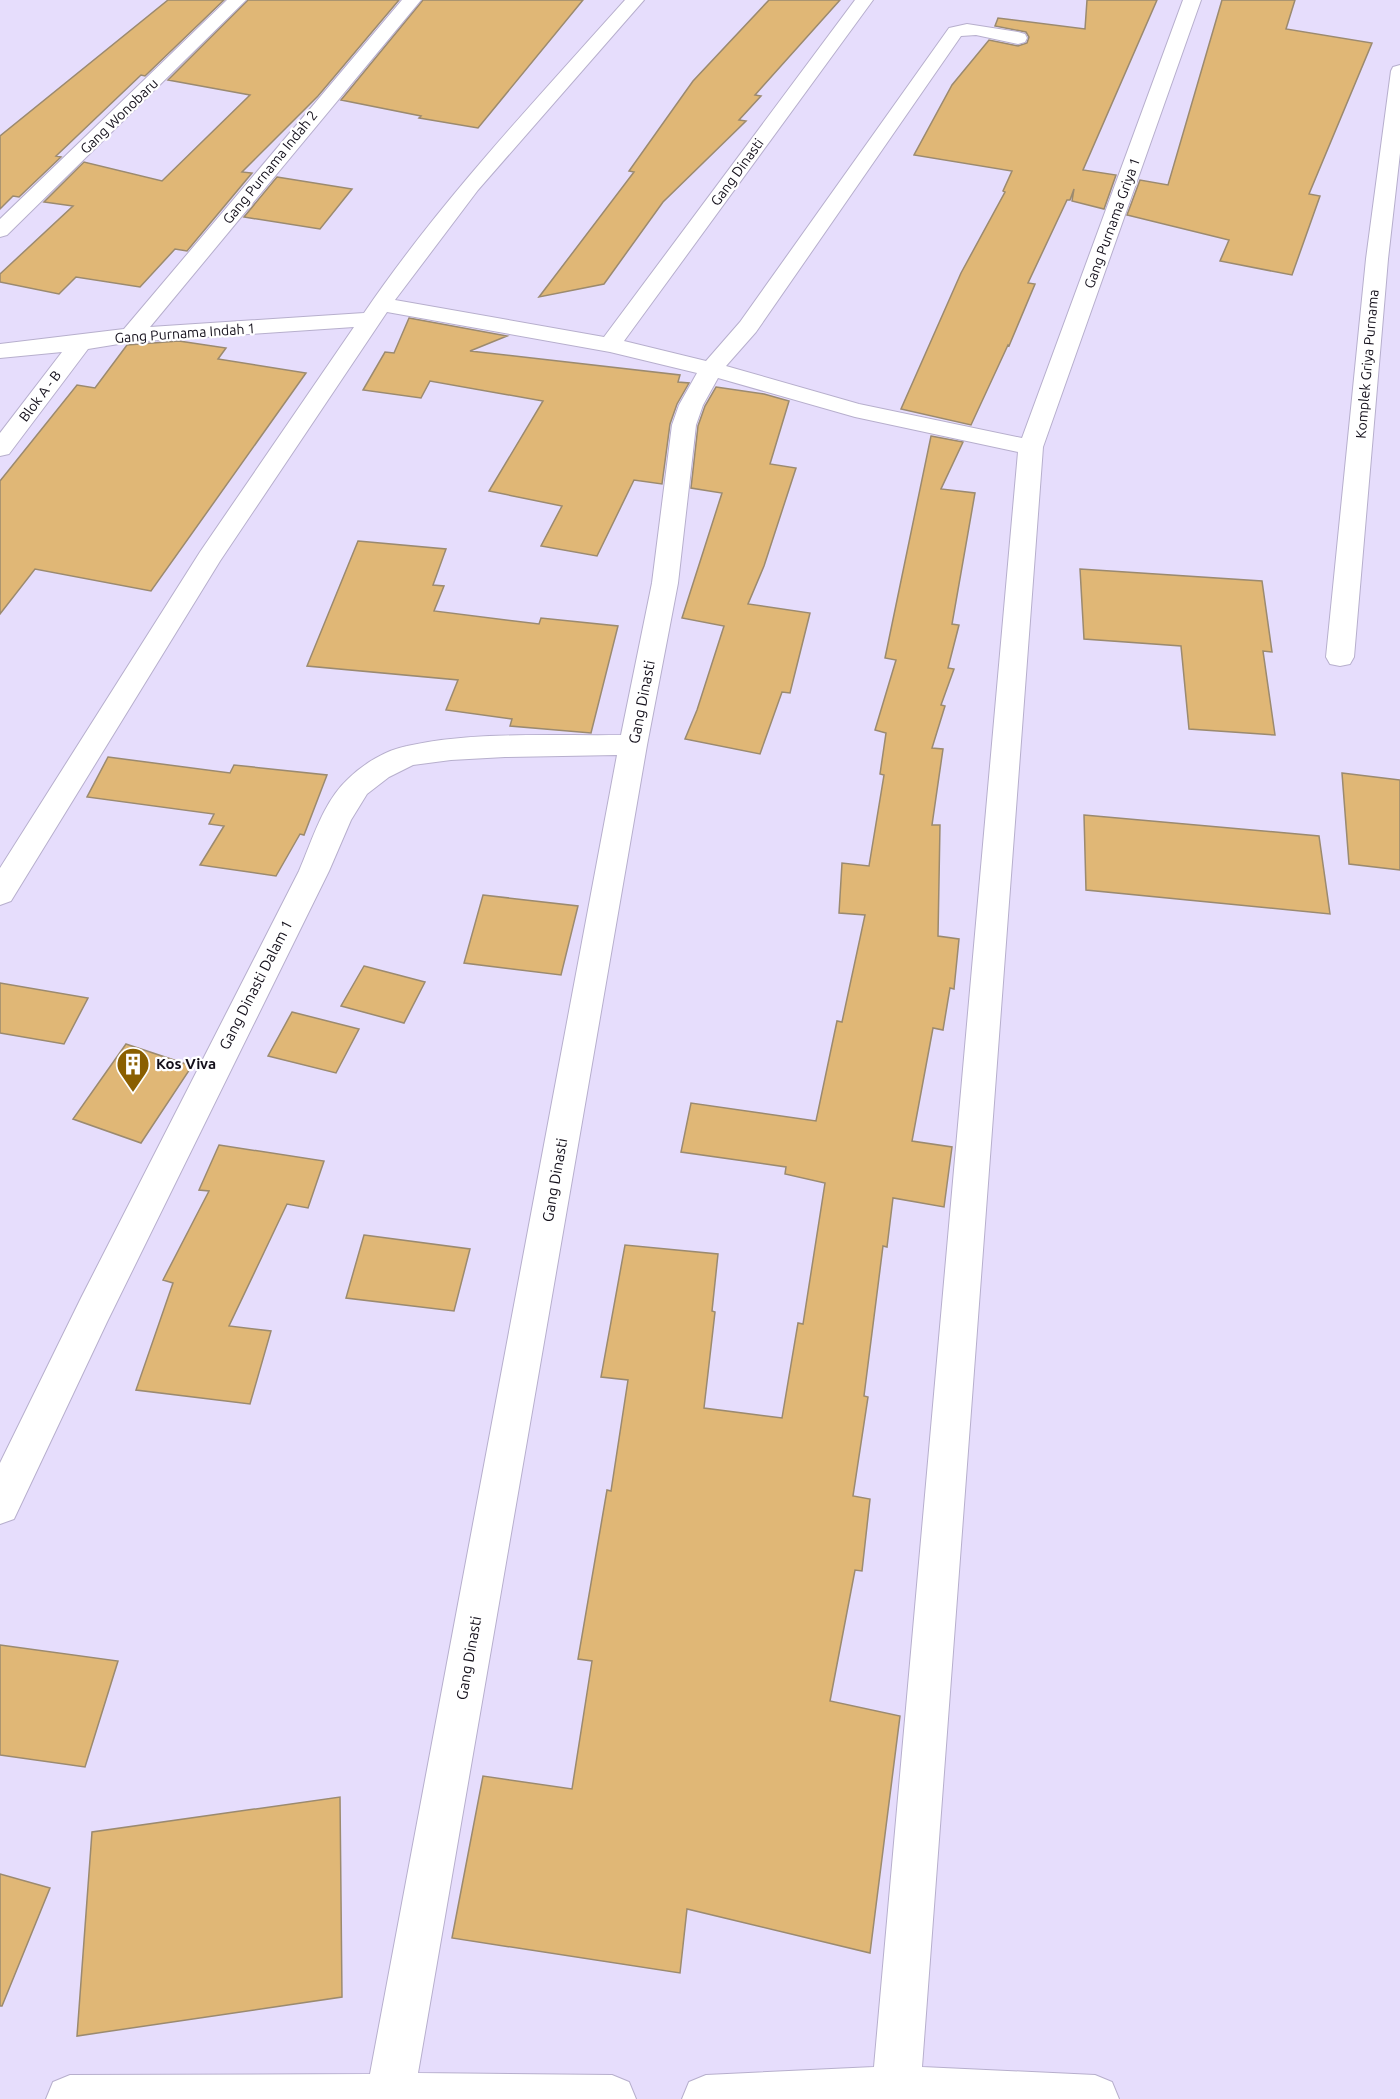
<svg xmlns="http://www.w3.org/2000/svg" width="1400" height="2099" viewBox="0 0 1400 2099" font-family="Ubuntu,sans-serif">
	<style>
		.building { fill: #e0b776; stroke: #9b8a6f; stroke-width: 1.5 }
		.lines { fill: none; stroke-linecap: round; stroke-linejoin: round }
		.minor-casing { stroke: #b7afcd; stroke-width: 2 }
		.minor { fill: #fff; fill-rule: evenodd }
		.labels { text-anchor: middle; stroke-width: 4.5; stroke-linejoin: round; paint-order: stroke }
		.far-street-label { font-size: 14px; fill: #130f1a; stroke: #fff }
		.street-label { font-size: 15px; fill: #130f1a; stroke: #fff }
		.poi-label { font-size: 15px; font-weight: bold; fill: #130f1a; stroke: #fff; text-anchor: start }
	</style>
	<rect width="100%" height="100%" fill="#e6ddfc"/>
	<!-- building -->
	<path class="building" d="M 168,0 L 224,0 L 145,76 L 141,75 L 56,156 L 61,157 L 19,197 L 13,196 L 0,209 L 0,136 Z
		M 248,0 L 399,0 L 318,96 L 242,172 L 252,173 L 187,251 L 175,249 L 140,287 L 76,277 L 59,294 L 0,282 L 0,274 L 73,206 L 44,202 L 84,162 L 162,181 L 250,95 L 168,80 Z
		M 423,0 L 583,0 L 478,128 L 419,118 L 421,116 L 341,100 Z
		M 769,0 L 840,0 L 755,95 L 761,96 L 739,120 L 746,121 L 663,202 L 604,284 L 539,297 L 634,172 L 629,171 L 693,81 Z
		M 1087,0 L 1157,0 L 1083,170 L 1116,175 L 1104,209 L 1072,201 L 1074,189 L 1070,200 L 1067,200 L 1028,283 L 1035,284 L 1009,346 L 1008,345 L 971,425 L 901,409 L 961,273 L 1005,192 L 1003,191 L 1012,171 L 914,155 L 952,85 L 989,40 L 1018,46 L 1027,43 L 1029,37 L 1026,32 L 995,26 L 998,18 L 1085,29 Z
		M 1222,0 L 1295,0 L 1286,29 L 1372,43 L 1309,194 L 1320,196 L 1292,275 L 1220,261 L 1229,240 L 1127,215 L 1140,180 L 1168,185 Z
		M 277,177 L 352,189 L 320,229 L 244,217 Z
		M 409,318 L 507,336 L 470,351 L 680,375 L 678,382 L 689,383 L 677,404 L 670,424 L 662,484 L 634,480 L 597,556 L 541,546 L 562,506 L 489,491 L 543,401 L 430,381 L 421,398 L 363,390 L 385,352 L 394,353 Z
		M 179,341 L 226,348 L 218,359 L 306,373 L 151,591 L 35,569 L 0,614 L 0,481 L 77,385 L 95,388 L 127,345 Z
		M 716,387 L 764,394 L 789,401 L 770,464 L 796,468 L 764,566 L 748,604 L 810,613 L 790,693 L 782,692 L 760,754 L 685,739 L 697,710 L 724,626 L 682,618 L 722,493 L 691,488 L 698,426 L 705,406 Z
		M 931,436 L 963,442 L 941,489 L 975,493 L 952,624 L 959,625 L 948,668 L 954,669 L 941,705 L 945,706 L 932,748 L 943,749 L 932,825 L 940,825 L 938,936 L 959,939 L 954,989 L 950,988 L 943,1030 L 933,1028 L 912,1141 L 952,1147 L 944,1207 L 893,1198 L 887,1247 L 883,1246 L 864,1396 L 868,1397 L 853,1496 L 870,1499 L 862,1571 L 855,1570 L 830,1701 L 900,1716 L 870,1953 L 687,1909 L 680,1973 L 452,1938 L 483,1776 L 572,1789 L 592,1661 L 578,1659 L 607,1490 L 611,1491 L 628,1380 L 601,1377 L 625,1245 L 718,1254 L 712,1311 L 715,1312 L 704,1408 L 782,1418 L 798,1323 L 803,1324 L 825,1183 L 785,1174 L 786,1167 L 681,1152 L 691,1103 L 816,1121 L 837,1021 L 842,1022 L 865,915 L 839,913 L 842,863 L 869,866 L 884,775 L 880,774 L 886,733 L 875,730 L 896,660 L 885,658 Z
		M 358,541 L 446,549 L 433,585 L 444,586 L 434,611 L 539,624 L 541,618 L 618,626 L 591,733 L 510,726 L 512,719 L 446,710 L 458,680 L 307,666 Z
		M 1080,569 L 1262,581 L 1272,652 L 1263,651 L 1275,735 L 1189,729 L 1181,646 L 1084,639 Z
		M 108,757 L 230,773 L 234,765 L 327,775 L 304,835 L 300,834 L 276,876 L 200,865 L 224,826 L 209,824 L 214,814 L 87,797 Z
		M 1342,773 L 1400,780 L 1400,870 L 1349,864 Z
		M 1084,815 L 1319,836 L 1330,914 L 1086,890 Z
		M 483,895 L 578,906 L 561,975 L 464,963 Z
		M 364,966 L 425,982 L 404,1023 L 341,1006 Z
		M 0,983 L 88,998 L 64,1044 L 0,1033 Z
		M 292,1012 L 359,1029 L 336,1073 L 268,1056 Z
		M 126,1044 L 192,1066 L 141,1143 L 73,1119 Z
		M 219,1145 L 324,1161 L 308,1208 L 287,1204 L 229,1326 L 271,1331 L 250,1404 L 136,1390 L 173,1283 L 163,1280 L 209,1191 L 199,1190 Z
		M 364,1235 L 470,1249 L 454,1311 L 346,1298 Z
		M 0,1645 L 118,1661 L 85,1767 L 0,1755 Z
		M 340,1797 L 342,1997 L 77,2036 L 92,1832 Z
		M 0,1874 L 50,1888 L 2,2006 L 0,2006 Z"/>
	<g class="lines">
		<defs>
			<path id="minor" d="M 227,0 L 246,0 L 7,235 L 0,237 L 0,219 Z
				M 402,0 L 421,0 L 150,327 L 364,313 C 441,200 535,101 625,0 L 644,0 L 478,190 L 395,300 L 604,337 L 855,0 L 873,0 L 624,341 L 706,361 L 740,322 L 949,28 L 967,24 L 1018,32 L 1025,34 L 1027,38 L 1025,42 L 1018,44 L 976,35 L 961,36 L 756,332 L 726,366 L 859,404 L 1022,438 L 1183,0 L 1201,0 L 1043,447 L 922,2067 L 1095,2075 L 1112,2082 L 1119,2099 L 682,2099 L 689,2082 L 706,2075 L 874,2067 L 1018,452 L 855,417 L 718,378 L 703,405 L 696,425 L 678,583 L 647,745 L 418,2073 L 612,2075 L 629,2082 L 636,2099 L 46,2099 L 53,2082 L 70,2075 L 370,2074 L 617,755 L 505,757 L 451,760 L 413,765 L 389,777 L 367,794 L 351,820 L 329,871 L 107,1322 L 14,1519 L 0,1524 L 0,1463 L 81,1298 L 299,871 C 312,841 323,802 348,779 C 363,764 386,750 407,746 C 476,731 551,736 621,735 L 652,583 L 672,425 L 679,405 L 697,373 L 610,352 L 387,312 L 220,561 L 11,901 L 0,905 L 0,868 L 200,552 L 354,327 L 131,342 L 88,349 L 9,454 L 0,456 L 0,433 L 62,352 L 0,358 L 0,344 L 124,329 Z
				M 1400,65 L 1400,153 L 1388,259 L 1354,657 L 1350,664 L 1340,666 L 1330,664 L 1326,657 L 1366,259 L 1391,71 L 1393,67 Z"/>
		</defs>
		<!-- minor casing -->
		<use href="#minor" class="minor-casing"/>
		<!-- minor -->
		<use href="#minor" class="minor"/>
	</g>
	<!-- icons -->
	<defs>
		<symbol id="building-pin" viewBox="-11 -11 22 30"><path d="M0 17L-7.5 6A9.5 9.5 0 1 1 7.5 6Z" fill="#8a5f00" stroke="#fff"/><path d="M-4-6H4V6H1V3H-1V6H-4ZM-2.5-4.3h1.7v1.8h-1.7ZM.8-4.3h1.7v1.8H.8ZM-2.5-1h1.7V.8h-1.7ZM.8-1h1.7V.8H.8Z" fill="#fff"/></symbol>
	</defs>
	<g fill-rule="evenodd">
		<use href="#building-pin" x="114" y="1045" width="38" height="52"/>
	</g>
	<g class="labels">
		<!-- far-street labels -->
		<g class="far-street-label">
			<text transform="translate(119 116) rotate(-44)" y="5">Gang Wonobaru</text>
			<text transform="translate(270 167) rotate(-51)" y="5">Gang Purnama Indah 2</text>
			<text transform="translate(737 172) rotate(-54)" y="5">Gang Dinasti</text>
			<text transform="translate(1112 223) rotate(-70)" y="5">Gang Purnama Griya 1</text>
			<text transform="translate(185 333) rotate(-4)" y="5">Gang Purnama Indah 1</text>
			<text transform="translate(1367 364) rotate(-85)" y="5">Komplek Griya Purnama</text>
			<text transform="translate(40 396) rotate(-53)" y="5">Blok A - B</text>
		</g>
		<!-- street labels -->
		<g class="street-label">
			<text transform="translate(642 702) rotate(-79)" y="5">Gang Dinasti</text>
			<text transform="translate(256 985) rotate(-63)" y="5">Gang Dinasti Dalam 1</text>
			<text transform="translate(555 1180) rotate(-80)" y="5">Gang Dinasti</text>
			<text transform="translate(469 1658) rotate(-80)" y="5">Gang Dinasti</text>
		</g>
		<!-- poi labels -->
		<g class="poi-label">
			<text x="156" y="1069">Kos Viva</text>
		</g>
	</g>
</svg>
